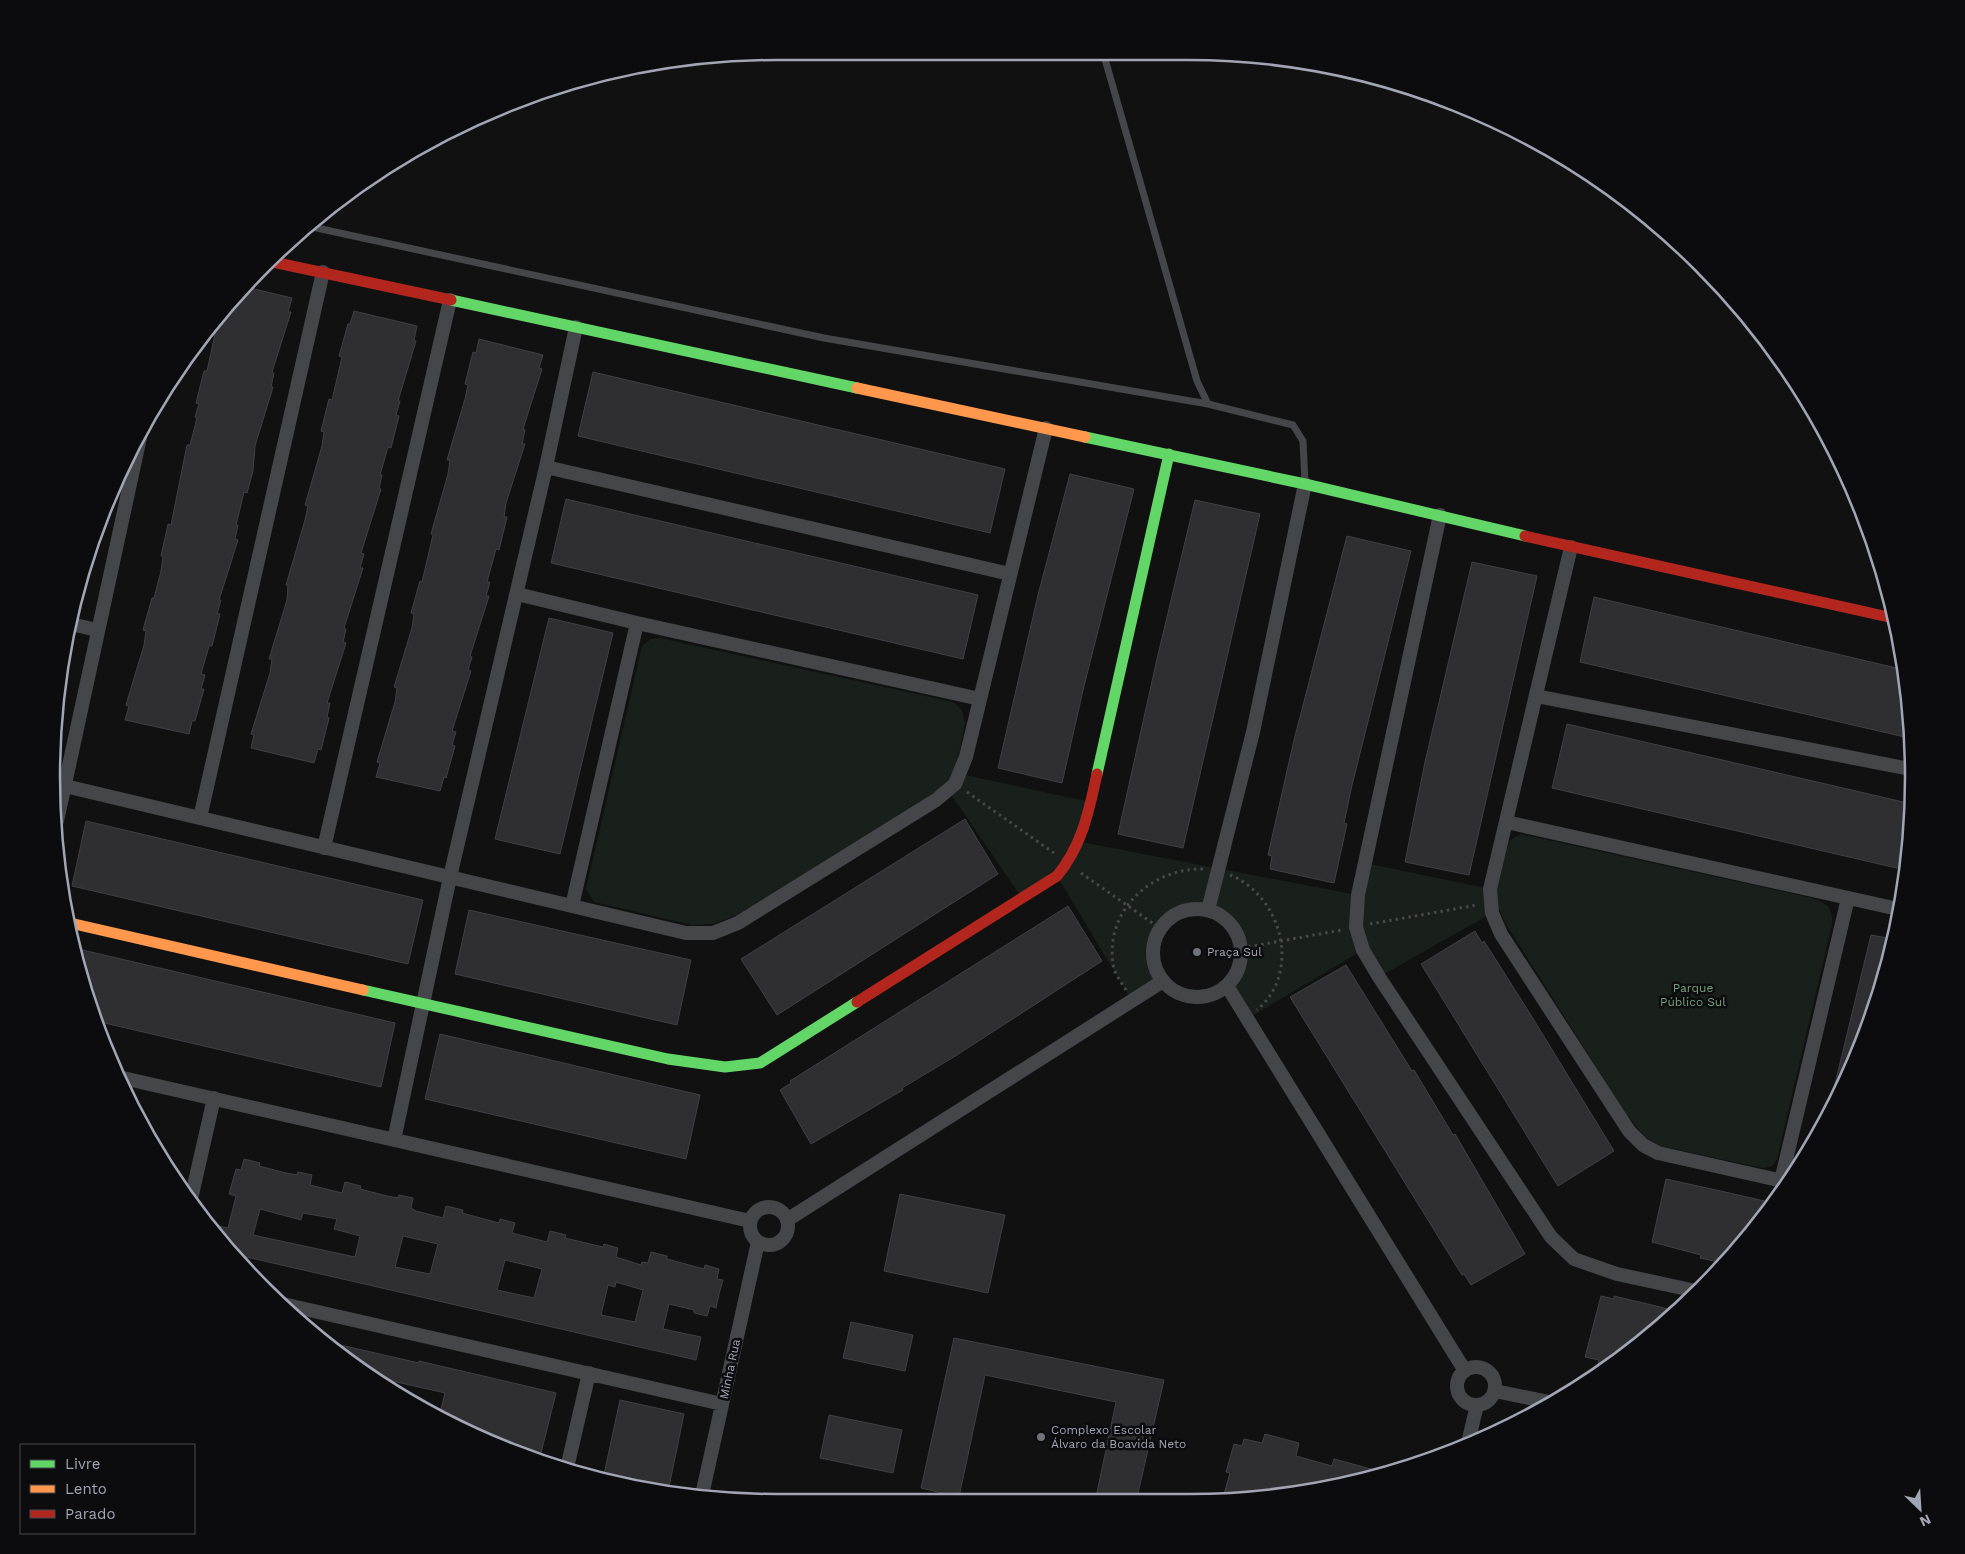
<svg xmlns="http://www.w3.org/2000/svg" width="1965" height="1554" viewBox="0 0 1965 1554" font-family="'Work Sans',sans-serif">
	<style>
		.green { fill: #19201b }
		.building { fill: #2f2f31; stroke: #404045; fill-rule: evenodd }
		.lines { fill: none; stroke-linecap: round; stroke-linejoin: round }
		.path { stroke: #47474c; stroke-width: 3; stroke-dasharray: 2.5 4; stroke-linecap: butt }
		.lane { stroke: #45464a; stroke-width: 7 }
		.street { stroke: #45464a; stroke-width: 14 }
		.fast { stroke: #63d668; stroke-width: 11 }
		.slow { stroke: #ff974d; stroke-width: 11 }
		.jam { stroke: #b3261e; stroke-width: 11 }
		.poi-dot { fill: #6f717b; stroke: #0c0b0d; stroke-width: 2 }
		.labels { text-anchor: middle; stroke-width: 5; stroke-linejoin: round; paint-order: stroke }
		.poi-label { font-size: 12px; fill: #a1a5b4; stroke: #0c0b0d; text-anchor: start }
		.park-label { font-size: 12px; fill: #76a07d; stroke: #0c0b0d }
		.street-label { font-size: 12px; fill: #a1a5b4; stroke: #0c0b0d }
		.rim { fill: none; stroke: #a1a5b4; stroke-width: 2.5 }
	</style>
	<rect width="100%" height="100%" fill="#111"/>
	<!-- green -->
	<path class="green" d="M 660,638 L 953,702 L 962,710 L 965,723 L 958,760 L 960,774 L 1091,802 L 1081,842 L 1357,895 L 1365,863 L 1490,889 L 1510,840 L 1521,834 L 1812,898 C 1827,904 1833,907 1832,924 L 1777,1159 L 1772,1166 L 1763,1168 L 1660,1146 L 1645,1137 L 1626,1114 L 1506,924 L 1499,909 L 1379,977 L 1363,950 L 1247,1019 L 1227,986 C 1275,927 1185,877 1158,935 C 1150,952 1154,966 1163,981 L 1132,1001 L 1057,876 L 1022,898 L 948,790 L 934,793 L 737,915 L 713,924 L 692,925 L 594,902 L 586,889 L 642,646 L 651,639 Z"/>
	<!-- building -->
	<path class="building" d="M 246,287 L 292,298 L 288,312 L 291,312 L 272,372 L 274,373 L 271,387 L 273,387 L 255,446 L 253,471 L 247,493 L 244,492 L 236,525 L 238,525 L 235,539 L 238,540 L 219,600 L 221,600 L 217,614 L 220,614 L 212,646 L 209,646 L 201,674 L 205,675 L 201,689 L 204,689 L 195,721 L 192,721 L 189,734 L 125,720 L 129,706 L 126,705 L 144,645 L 146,631 L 143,630 L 152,598 L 154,598 L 161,571 L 163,557 L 161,556 L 168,524 L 171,525 L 187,445 L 190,445 L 197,418 L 195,417 L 199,404 L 196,403 L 204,371 L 207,371 L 217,325 Z
		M 354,311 L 417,326 L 414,340 L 416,341 L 398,401 L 400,401 L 396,415 L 399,416 L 391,448 L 388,447 L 380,475 L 382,475 L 379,489 L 381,489 L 361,553 L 364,554 L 360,568 L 363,568 L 344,628 L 346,629 L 343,642 L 346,643 L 327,703 L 330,703 L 327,717 L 329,718 L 321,750 L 318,749 L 314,763 L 251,748 L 254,735 L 251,734 L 270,673 L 272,659 L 269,659 L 287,600 L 288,585 L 286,585 L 305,520 L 308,506 L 305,505 L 322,446 L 324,432 L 321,431 L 329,399 L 332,400 L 342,357 L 339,356 L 348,324 L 350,324 Z
		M 479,339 L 543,355 L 539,368 L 542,369 L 523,429 L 525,430 L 522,444 L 525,444 L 506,503 L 504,517 L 507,517 L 499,550 L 496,549 L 487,582 L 490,582 L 486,596 L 489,596 L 470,656 L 472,657 L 468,670 L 471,671 L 452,731 L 456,732 L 452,745 L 455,746 L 446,778 L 444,777 L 440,791 L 376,777 L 380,763 L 377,762 L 395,702 L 397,688 L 394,687 L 412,628 L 414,614 L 411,613 L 420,581 L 422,582 L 433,535 L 431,534 L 448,474 L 450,460 L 447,460 L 465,399 L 468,385 L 465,384 L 473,352 L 476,353 Z
		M 593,372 L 1005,469 L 990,533 L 578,436 Z
		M 1070,474 L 1134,489 L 1084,686 L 1062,783 L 998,768 L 1038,595 Z
		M 566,499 L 978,595 L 963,659 L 551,563 Z
		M 1195,500 L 1260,514 L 1183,848 L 1118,834 L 1157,659 Z
		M 1347,536 L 1411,551 L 1352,785 L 1344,823 L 1347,824 L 1334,883 L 1270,869 L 1272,856 L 1268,855 L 1294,740 Z
		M 1472,562 L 1537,576 L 1469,875 L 1405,862 L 1425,762 Z
		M 1594,597 L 1905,670 L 1908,683 L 1909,738 L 1580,662 Z
		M 549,618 L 613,633 L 560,854 L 495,839 Z
		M 1567,724 L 1912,804 L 1912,825 L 1905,870 L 1552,788 Z
		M 965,819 L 998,874 L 777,1015 L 741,959 Z
		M 86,821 L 423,900 L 408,964 L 72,886 Z
		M 1068,906 L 1102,961 L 957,1055 L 902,1088 L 903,1090 L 896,1094 L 811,1144 L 780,1090 L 791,1083 L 790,1081 Z
		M 469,910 L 691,960 L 677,1025 L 455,974 Z
		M 1475,931 L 1482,943 L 1484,941 L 1529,1012 L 1614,1151 L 1558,1186 L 1421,964 Z
		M 1871,935 L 1893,939 L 1892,949 L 1887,969 L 1885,968 L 1882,983 L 1842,1091 L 1834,1088 Z
		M 74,948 L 395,1023 L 381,1087 L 100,1022 L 76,965 Z
		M 1346,965 L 1412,1071 L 1414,1070 L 1453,1135 L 1455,1134 L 1525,1254 L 1471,1285 L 1464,1274 L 1462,1275 L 1290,997 Z
		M 440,1034 L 700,1095 L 686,1159 L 425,1099 Z
		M 244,1159 L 260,1163 L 259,1166 L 286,1173 L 297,1175 L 298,1172 L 312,1175 L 310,1185 L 342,1193 L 345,1182 L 361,1186 L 360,1189 L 387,1196 L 398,1198 L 399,1195 L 413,1198 L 411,1208 L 416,1211 L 443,1218 L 446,1206 L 463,1210 L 462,1213 L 499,1223 L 500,1219 L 515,1223 L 512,1233 L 547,1242 L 550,1231 L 566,1235 L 565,1238 L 603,1247 L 604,1244 L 618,1248 L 616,1257 L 641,1265 L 642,1262 L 648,1263 L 651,1252 L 667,1256 L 667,1259 L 704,1269 L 705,1265 L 719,1269 L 717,1279 L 723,1280 L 719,1294 L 716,1308 L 710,1306 L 707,1316 L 694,1313 L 694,1310 L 669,1304 L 663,1329 L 701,1337 L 696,1360 L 229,1253 L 209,1224 L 228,1228 L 236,1196 L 229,1194 L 236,1169 L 241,1170 ZM 260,1209 L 301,1220 L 303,1213 L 337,1219 L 334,1229 L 360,1236 L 355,1257 L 253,1235 ZM 403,1236 L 438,1244 L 430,1274 L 395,1267 ZM 505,1260 L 542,1269 L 534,1298 L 497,1290 ZM 616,1282 L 643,1290 L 635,1322 L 601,1315 L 608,1285 L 615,1287 Z
		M 1666,1179 L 1725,1192 L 1773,1203 L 1764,1219 L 1723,1263 L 1700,1258 L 1701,1255 L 1652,1242 Z
		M 900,1194 L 1005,1215 L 988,1293 L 884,1271 Z
		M 1601,1296 L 1614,1299 L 1614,1296 L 1677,1311 L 1666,1323 L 1596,1373 L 1599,1360 L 1585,1357 Z
		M 851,1322 L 913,1335 L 905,1371 L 843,1358 Z
		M 954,1338 L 1164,1380 L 1136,1502 L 1095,1502 L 1116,1402 L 985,1375 L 959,1497 L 921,1488 Z
		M 323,1341 L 419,1363 L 419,1361 L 556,1393 L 540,1457 L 499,1447 L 440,1413 L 445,1393 L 379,1378 L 335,1353 Z
		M 620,1400 L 684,1414 L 668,1492 L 636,1489 L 603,1479 Z
		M 829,1415 L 902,1430 L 893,1473 L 820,1458 Z
		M 1265,1434 L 1299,1443 L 1296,1456 L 1332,1466 L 1334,1459 L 1382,1472 L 1236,1501 L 1222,1501 L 1230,1473 L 1226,1472 L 1234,1444 L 1242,1446 L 1244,1439 L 1262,1443 Z"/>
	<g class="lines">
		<!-- path -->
		<path class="path" d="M 967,792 L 1054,853
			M 1081,873 L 1161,929
			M 1230,875 C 1282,896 1302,972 1257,1010
			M 1370,924 L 1477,905
			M 1242,948 L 1342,930
			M 1126,990 C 1122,983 1116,976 1114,969 C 1102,914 1149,868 1203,869"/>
		<!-- lane -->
		<path class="lane" d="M 1103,52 L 1197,381 L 1208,404 L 1293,425 L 1303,441 L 1305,482
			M 312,227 L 824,338 L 1208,404"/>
		<!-- street -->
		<path class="street" d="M 546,467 L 1010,574
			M 1440,515 L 1358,895 L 1356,927 L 1363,950 L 1379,977 L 1551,1237 L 1574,1259 L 1617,1274 L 1696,1291
			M 1571,547 L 1490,889 L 1492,913 L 1501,934 L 1629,1131 L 1643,1145 L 1658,1153 L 1787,1182
			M 517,594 L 637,623 L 980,699
			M 71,624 L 97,630
			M 1536,696 L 1910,769
			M 65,786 L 686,933 L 713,933 L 738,923 L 936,800 L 955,784 L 966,757 L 1046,428
			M 200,818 L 323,272
			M 57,821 L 141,433
			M 1506,822 L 1898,909
			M 324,848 L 450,300
			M 572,906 L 637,623
			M1153 953a44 44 0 1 1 88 0a44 44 0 1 1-88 0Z
			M 1208,910 L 1253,732 L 1305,484
			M 1227,986 L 1465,1371
			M 123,1078 L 750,1221
			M 394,1140 L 450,877 L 546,467 L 576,327
			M 1781,1181 L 1848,898
			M 191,1199 L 214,1098
			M750 1226a19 19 0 1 1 38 0a19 19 0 1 1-38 0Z
			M 787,1220 L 1163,981
			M 283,1304 L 722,1404
			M1457 1386a19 19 0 1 1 38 0a19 19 0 1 1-38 0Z
			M 1495,1391 L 1554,1403
			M 1468,1443 L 1477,1405
			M 567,1468 L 589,1373
			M 702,1495 L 758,1242"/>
		<!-- fast -->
		<path class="fast" d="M 451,300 L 857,388
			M 1085,437 L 1305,484 L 1525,536
			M 1097,774 L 1169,454
			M 363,990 L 668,1059 L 725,1067 L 760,1063 L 857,1002"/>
		<!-- slow -->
		<path class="slow" d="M 857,388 L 1085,437
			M 70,923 L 363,990"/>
		<!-- jam -->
		<path class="jam" d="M 268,261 L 451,300
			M 1525,536 L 1893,618
			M 857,1002 L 1057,876 C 1082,846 1089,811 1097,774"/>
	</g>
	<!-- markers -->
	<g class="poi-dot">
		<circle cx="1197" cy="952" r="5"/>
		<circle cx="1041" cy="1437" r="5"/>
	</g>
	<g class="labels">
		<!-- poi labels -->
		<g class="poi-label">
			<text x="1207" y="956">Praça Sul</text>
			<text x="1051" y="1434">Complexo Escolar<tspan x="1051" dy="14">Álvaro da Boavida Neto</tspan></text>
		</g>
		<!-- park labels -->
		<g class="park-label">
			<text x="1693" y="992">Parque<tspan x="1693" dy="14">Público Sul</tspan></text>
		</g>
		<!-- street labels -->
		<g class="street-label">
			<text transform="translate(730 1369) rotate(-78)" y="4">Minha Rua</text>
		</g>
	</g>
	<!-- crop -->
	<path d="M0 0H1965V1554H0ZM777 60H1188A717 717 0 0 1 1905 777V777A717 717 0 0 1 1188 1494H777A717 717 0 0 1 60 777V777A717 717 0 0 1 777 60Z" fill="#0c0b0d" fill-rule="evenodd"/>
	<path class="rim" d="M777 60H1188A717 717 0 0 1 1905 777V777A717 717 0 0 1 1188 1494H777A717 717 0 0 1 60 777V777A717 717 0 0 1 777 60Z"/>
	<!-- legend -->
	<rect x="20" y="1444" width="175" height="90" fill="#0c0b0d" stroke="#484950"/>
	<rect x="30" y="1460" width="25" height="8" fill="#63d668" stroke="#484950"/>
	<text x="65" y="1469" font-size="15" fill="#a1a5b4">Livre</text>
	<rect x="30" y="1485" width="25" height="8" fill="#ff974d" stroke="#484950"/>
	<text x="65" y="1494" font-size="15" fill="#a1a5b4">Lento</text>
	<rect x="30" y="1510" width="25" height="8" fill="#b3261e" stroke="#484950"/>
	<text x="65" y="1519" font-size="15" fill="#a1a5b4">Parado</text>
	<!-- north arrow -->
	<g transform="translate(1920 1509) rotate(155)" stroke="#0c0b0d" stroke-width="4" paint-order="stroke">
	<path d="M0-4L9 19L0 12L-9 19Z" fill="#a1a5b4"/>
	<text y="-8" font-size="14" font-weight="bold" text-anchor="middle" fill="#a1a5b4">N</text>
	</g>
</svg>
